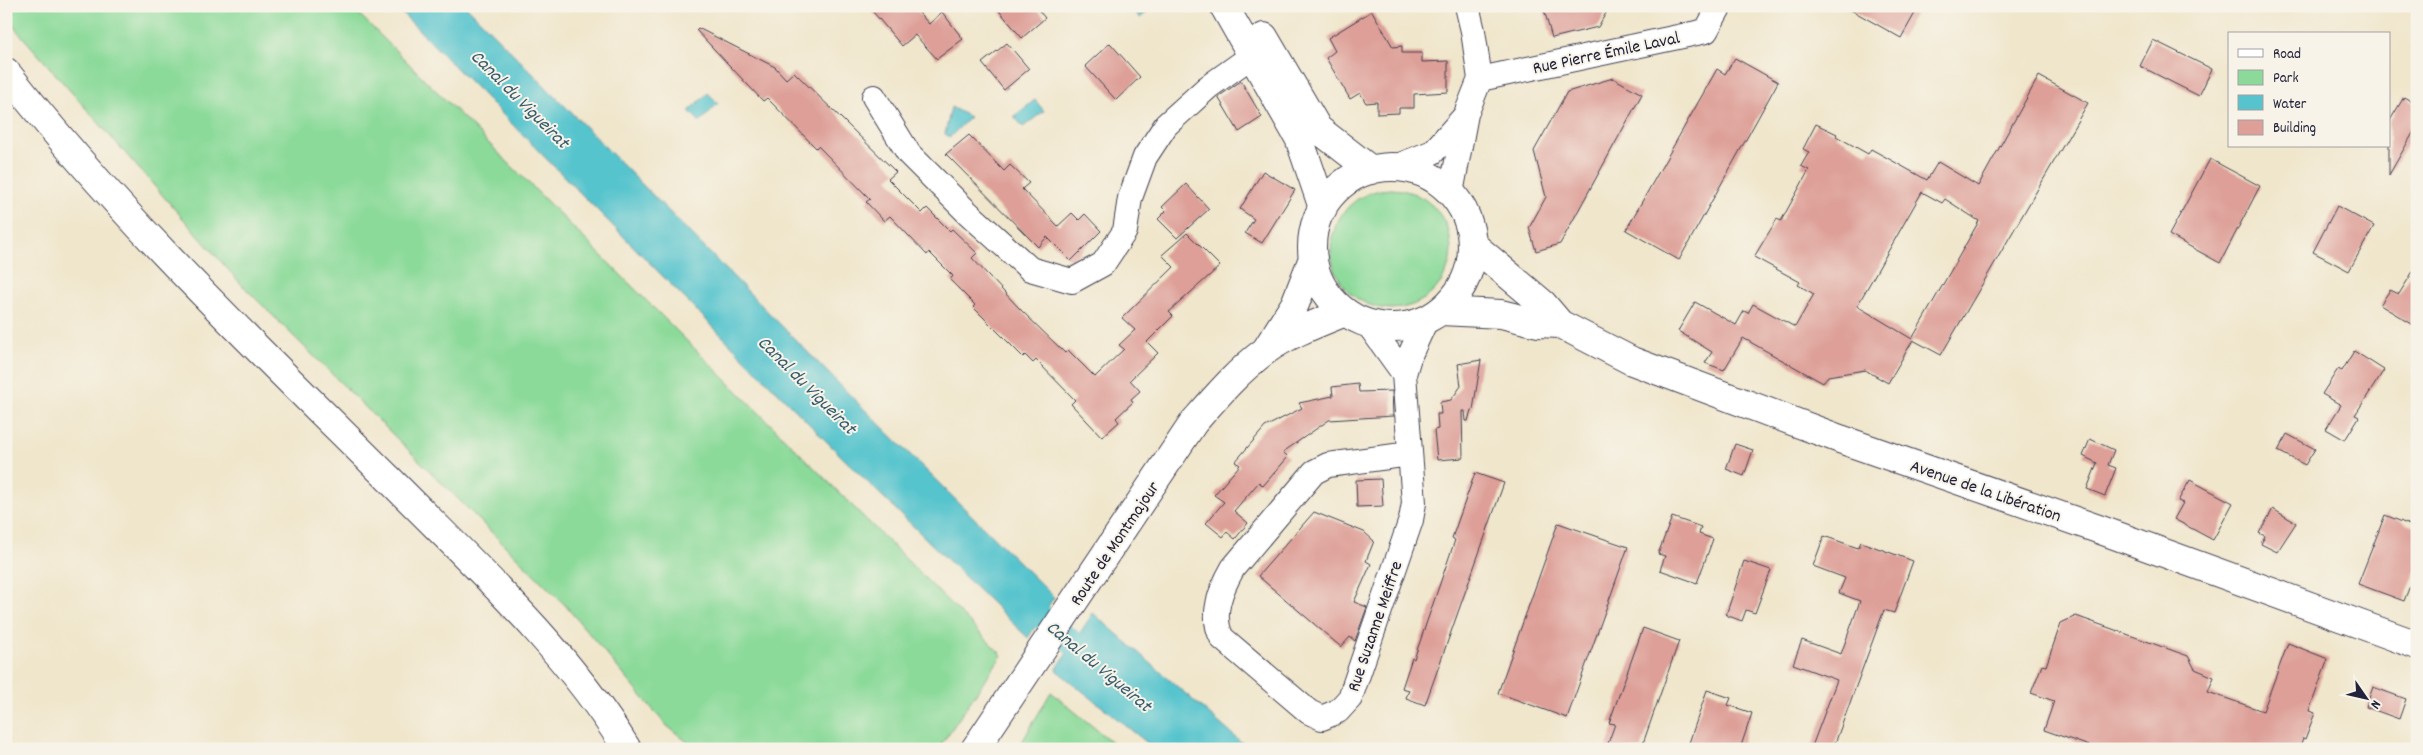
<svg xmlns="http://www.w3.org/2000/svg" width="2423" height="755" viewBox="0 0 2423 755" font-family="Dekko,sans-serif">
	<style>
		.green { fill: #8bda9a; stroke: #567e6a }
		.water { fill: #57c4cd; stroke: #3c7384 }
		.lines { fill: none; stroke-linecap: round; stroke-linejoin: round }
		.canal { stroke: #57c4cd; stroke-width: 24 }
		.building { fill: #dd9f97; fill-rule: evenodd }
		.street-casing { stroke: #413f51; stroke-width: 26 }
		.secondary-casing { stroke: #413f51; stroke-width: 30 }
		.primary-casing { stroke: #413f51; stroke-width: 30 }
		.street { stroke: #fff; stroke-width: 24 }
		.secondary { stroke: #fff; stroke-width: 28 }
		.primary { stroke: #fff; stroke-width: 28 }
		.labels { text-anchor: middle; stroke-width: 4; stroke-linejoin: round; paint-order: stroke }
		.street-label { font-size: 18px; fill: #22223b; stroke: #f7f3e8 }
		.water-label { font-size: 19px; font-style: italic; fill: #355b6e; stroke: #f7f3e8 }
	</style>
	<rect width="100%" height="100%" fill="#f7f3e8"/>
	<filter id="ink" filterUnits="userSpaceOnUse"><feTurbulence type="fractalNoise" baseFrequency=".02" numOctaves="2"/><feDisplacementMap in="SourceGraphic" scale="10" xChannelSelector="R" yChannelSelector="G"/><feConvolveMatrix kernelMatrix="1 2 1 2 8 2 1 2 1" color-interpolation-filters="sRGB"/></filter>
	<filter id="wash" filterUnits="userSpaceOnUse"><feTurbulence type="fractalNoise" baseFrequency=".0096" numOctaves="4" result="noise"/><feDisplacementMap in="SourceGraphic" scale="20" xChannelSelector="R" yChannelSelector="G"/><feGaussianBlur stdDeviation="1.12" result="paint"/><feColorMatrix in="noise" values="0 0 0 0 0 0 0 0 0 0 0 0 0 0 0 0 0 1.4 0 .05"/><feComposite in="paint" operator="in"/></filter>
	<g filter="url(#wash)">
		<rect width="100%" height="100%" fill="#f0e6cc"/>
		<!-- green -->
		<path class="green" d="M 6,6 L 351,6 L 1002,655 L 938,749 L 696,749 L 666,725 L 565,605 L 240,283 L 6,18 Z
			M1331 249a60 60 0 1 1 120 0a60 60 0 1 1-120 0Z
			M 1051,692 L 1120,749 L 1018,749 Z"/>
		<!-- water -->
		<path class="water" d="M 395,6 L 466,6 L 851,396 L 1054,597 L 1028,638 L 843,458 Z
			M 1130,6 L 1154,6 L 1140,18 Z
			M 708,93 L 718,103 L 700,122 L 689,111 Z
			M 1035,100 L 1044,111 L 1023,127 L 1014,116 Z
			M 951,107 L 970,117 L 950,137 L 945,134 Z
			M 1093,613 L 1249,749 L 1155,749 L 1056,670 Z"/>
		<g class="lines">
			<!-- canal -->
			<path class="canal" d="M 1019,594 L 1041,616 L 1097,663"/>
		</g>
		<g id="blocks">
			<!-- building -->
			<path class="building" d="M 868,6 L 913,6 L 929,24 L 942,12 L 963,39 L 937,59 L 915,35 L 902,46 Z
				M 995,6 L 1035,6 L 1045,18 L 1022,38 Z
				M 1543,6 L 1610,6 L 1598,27 L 1552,38 Z
				M 1844,6 L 1919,6 L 1901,38 Z
				M 1372,11 L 1393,47 L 1402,46 L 1402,53 L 1422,53 L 1422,62 L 1448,61 L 1448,92 L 1414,94 L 1414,108 L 1399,108 L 1399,113 L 1377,114 L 1377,102 L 1366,103 L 1360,93 L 1350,99 L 1326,58 L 1335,51 L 1328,38 Z
				M 698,28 L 775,67 L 786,79 L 794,72 L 896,172 L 888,179 L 922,213 L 927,208 L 950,231 L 952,229 L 977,253 L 972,258 L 1020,309 L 1065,353 L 1068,350 L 1095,377 L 1124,349 L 1119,345 L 1135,330 L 1122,318 L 1174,267 L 1162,255 L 1187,233 L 1220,266 L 1169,312 L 1173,316 L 1147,342 L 1158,353 L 1130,380 L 1140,391 L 1131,399 L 1133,402 L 1116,418 L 1119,422 L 1102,437 L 1071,404 L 1075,400 L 1036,360 L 1033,363 L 1025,355 L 1023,357 L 973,307 L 975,305 L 950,280 L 953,276 L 929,252 L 927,255 L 890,216 L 884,221 L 866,202 L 870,199 L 818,146 L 816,148 L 767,98 L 763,101 L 696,30 Z
				M 2153,40 L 2212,69 L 2199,96 L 2140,66 Z
				M 1007,43 L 1029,69 L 1004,90 L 982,63 Z
				M 1110,43 L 1140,77 L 1116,100 L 1085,66 Z
				M 1735,58 L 1778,82 L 1679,260 L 1626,230 L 1717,69 L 1725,74 Z
				M 2039,76 L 2088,103 L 1941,355 L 1913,340 L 1888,383 L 1865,370 L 1828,376 L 1823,383 L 1743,338 L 1724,370 L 1705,363 L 1712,352 L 1678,331 L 1695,302 L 1736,325 L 1744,311 L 1748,313 L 1753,304 L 1795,327 L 1814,294 L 1798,285 L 1800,282 L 1754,257 L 1777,219 L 1781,221 L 1809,170 L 1801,166 L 1809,152 L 1803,149 L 1816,124 L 1837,134 L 1836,136 L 1868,154 L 1871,149 L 1927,180 L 1938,162 L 1978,186 ZM 1922,192 L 1942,203 L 1945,199 L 1979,221 L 1912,339 L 1857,306 Z
				M 1613,78 L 1642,94 L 1560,244 L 1536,251 L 1529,228 L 1546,197 L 1534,151 L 1567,92 Z
				M 1241,81 L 1262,117 L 1239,132 L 1218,97 Z
				M 2404,97 L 2417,105 L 2417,126 L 2389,175 L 2389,122 Z
				M 969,135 L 1004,171 L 1010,165 L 1029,183 L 1022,189 L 1058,226 L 1072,213 L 1079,220 L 1085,214 L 1101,231 L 1071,261 L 1047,237 L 1038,247 L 946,154 Z
				M 2210,159 L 2260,186 L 2220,263 L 2169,235 Z
				M 1263,171 L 1295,190 L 1262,243 L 1245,233 L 1254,219 L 1240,209 Z
				M 1186,184 L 1209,209 L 1177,238 L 1158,219 L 1166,211 L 1162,207 Z
				M 2337,206 L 2374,226 L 2349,271 L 2313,252 Z
				M 2417,265 L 2417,327 L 2380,305 L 2390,290 L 2399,294 Z
				M 2354,351 L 2384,370 L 2355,415 L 2359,417 L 2345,440 L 2326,429 L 2341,405 L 2322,394 L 2338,369 L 2342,371 Z
				M 1481,360 L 1473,410 L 1471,410 L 1468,421 L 1466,421 L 1465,411 L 1462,411 L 1463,458 L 1437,460 L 1434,430 L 1438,429 L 1437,414 L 1441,414 L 1440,402 L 1451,400 L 1461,386 L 1458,364 Z
				M 1358,384 L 1359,392 L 1392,391 L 1393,416 L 1329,420 L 1283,452 L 1288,457 L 1263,486 L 1259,482 L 1234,511 L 1248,523 L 1235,539 L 1227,532 L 1223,537 L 1206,523 L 1224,502 L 1214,495 L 1240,465 L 1235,462 L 1265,427 L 1302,408 L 1299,403 L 1333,396 L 1332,387 Z
				M 2287,434 L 2315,449 L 2305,465 L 2278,451 Z
				M 2090,439 L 2114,450 L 2108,465 L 2116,468 L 2105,496 L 2087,489 L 2097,463 L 2083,456 Z
				M 1735,444 L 1753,450 L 1744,476 L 1726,469 Z
				M 1475,473 L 1504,483 L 1425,705 L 1406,698 L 1409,690 L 1402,688 L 1412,658 L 1414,659 L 1455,540 L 1452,538 Z
				M 1381,479 L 1383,506 L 1357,507 L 1356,480 Z
				M 2190,480 L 2233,503 L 2213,540 L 2174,519 L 2183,503 L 2178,501 Z
				M 2273,509 L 2296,523 L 2277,552 L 2261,544 L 2265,536 L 2259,533 Z
				M 1314,512 L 1364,532 L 1374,541 L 1366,561 L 1371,564 L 1354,602 L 1367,607 L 1355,641 L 1350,637 L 1341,647 L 1258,576 Z
				M 2385,515 L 2417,528 L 2417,568 L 2404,601 L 2358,584 Z
				M 1672,517 L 1701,527 L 1699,534 L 1713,539 L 1697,583 L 1660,570 L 1665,556 L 1658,554 Z
				M 1558,523 L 1628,547 L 1567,718 L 1498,693 Z
				M 1824,536 L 1858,548 L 1861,542 L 1913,561 L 1894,613 L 1884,610 L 1833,749 L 1811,749 L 1837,680 L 1793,664 L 1802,640 L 1841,654 L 1860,601 L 1839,593 L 1845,578 L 1813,566 Z
				M 1744,561 L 1771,570 L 1755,613 L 1746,610 L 1742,621 L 1726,615 Z
				M 2076,616 L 2188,656 L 2195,669 L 2214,677 L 2208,692 L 2263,711 L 2288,643 L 2328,659 L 2309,711 L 2315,713 L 2305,739 L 2303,738 L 2299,749 L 2098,749 L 2044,730 L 2054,701 L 2031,693 L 2042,665 L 2046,666 L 2061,623 Z
				M 1643,628 L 1679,641 L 1641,749 L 1606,749 L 1615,724 L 1609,723 Z
				M 2373,687 L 2406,699 L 2399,719 L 2366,707 Z
				M 1707,690 L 1731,698 L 1728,705 L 1752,713 L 1740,749 L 1687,749 Z"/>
		</g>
	</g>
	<g filter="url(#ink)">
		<use href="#blocks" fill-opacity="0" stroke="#413f51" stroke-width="1"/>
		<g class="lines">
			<defs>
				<path id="street" d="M 1480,79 L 1706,31 L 1720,6
					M 874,97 L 909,154 L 967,212 L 1030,269 L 1072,281 L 1103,264 L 1125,231 L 1130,198 L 1145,157 L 1166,125 L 1208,87 L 1253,55
					M 1395,167 L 1433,152 L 1465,116
					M 1451,193 L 1466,114 L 1480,79 L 1473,31 L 1467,6
					M 1368,324 L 1404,374
					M 1410,454 L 1328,465 L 1314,472 L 1233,568 C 1221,589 1210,615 1222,638 L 1309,712 L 1322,718 L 1338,711 L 1350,698 L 1411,520 L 1414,503 L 1404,374 L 1409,357 L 1426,320"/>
				<path id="secondary" d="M 1224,6 L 1299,138 L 1323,208
					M 1264,37 L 1318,129 L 1371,170
					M1312 247a80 80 0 1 1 160 0a80 80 0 1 1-160 0Z
					M 1473,245 L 1543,304 L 1560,324 L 1632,361 L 1840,439 L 2101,530 L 2417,645
					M 1441,311 L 1501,314 L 1538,323 L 1560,324
					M 1266,350 L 1295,304 L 1313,258
					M 975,749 L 1194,422 C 1216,397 1238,371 1265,351 C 1288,334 1318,323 1345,312"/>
				<path id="primary" d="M 6,72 C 121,218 257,348 389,479 C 473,564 564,646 627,749"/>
			</defs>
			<!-- street casing -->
			<use href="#street" class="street-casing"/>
			<!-- secondary casing -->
			<use href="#secondary" class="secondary-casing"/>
			<!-- primary casing -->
			<use href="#primary" class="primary-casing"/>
			<!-- street -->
			<use href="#street" class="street"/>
			<!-- secondary -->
			<use href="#secondary" class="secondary"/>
			<!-- primary -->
			<use href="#primary" class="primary"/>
		</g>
	</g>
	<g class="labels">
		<!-- street labels -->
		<g class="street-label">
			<text transform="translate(1606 52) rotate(-12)" y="6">Rue Pierre Émile Laval</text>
			<text transform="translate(1986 490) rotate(19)" y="6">Avenue de la Libération</text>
			<text transform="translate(1114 543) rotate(-56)" y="6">Route de Montmajour</text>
			<text transform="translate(1374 626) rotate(-71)" y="6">Rue Suzanne Meiffre</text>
		</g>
		<!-- water labels -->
		<g class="water-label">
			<text transform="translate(521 98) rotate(45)" y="7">Canal du Vigueirat</text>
			<text transform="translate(808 384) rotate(45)" y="7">Canal du Vigueirat</text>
			<text transform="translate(1100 665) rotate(40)" y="7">Canal du Vigueirat</text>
		</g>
	</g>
	<!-- margin -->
	<rect width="2423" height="755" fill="none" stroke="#f7f3e8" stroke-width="25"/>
	<!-- legend -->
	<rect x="2228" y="32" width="162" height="115" fill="#f7f3e8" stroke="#a29fa3"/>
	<rect x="2238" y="49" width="25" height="8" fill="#ffffff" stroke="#a29fa3"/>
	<text x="2273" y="58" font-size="15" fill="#22223b">Road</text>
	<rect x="2238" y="70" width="25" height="15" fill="#8bda9a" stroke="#a29fa3"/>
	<text x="2273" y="82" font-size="15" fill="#22223b">Park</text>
	<rect x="2238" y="95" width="25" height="15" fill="#57c4cd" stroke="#a29fa3"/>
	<text x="2273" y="108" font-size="15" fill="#22223b">Water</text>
	<rect x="2238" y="120" width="25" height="15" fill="#dd9f97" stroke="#a29fa3"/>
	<text x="2273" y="132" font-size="15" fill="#22223b">Building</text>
	<!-- north arrow -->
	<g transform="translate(2366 698) rotate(124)" stroke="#f7f3e8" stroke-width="4" paint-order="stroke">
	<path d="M0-4L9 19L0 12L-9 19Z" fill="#22223b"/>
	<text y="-8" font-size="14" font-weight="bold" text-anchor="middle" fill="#22223b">N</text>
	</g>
</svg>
